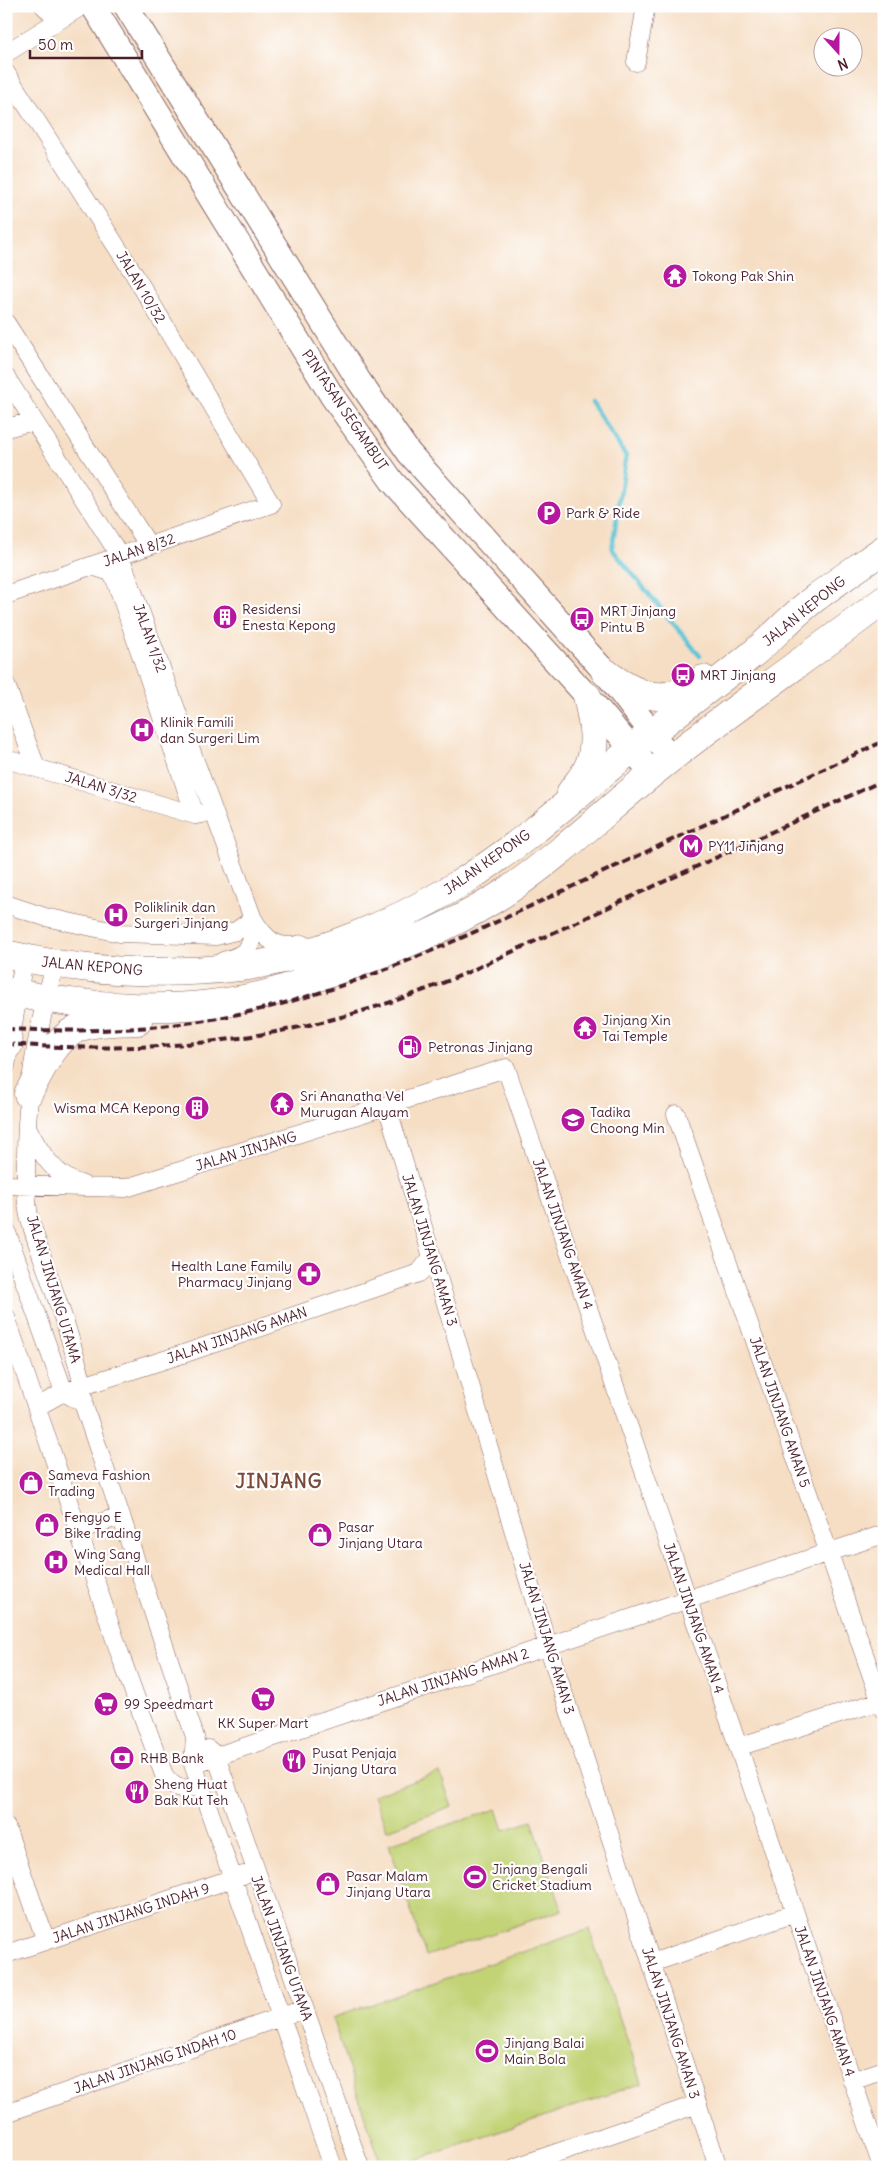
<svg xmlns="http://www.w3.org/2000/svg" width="890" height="2173" viewBox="0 0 890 2173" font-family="Delius,sans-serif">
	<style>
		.green { fill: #c2d376; stroke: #867950 }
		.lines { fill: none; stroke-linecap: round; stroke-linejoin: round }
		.stream { stroke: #59c3d4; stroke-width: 4.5 }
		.minor-casing { stroke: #866261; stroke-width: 19 }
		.secondary-casing { stroke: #866261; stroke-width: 26 }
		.primary-casing { stroke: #866261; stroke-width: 29 }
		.minor { stroke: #fff; stroke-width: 18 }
		.secondary { stroke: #fff; stroke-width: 24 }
		.primary { stroke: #fff; stroke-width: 28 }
		.rail { stroke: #4a1f2b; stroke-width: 4; stroke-dasharray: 8 4; stroke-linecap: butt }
		.labels { text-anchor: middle; stroke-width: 4.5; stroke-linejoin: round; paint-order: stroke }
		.poi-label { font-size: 14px; fill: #4a1f2b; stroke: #fff; text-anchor: start }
		.street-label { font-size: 14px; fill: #4a1f2b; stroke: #fff }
		.district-label { font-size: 19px; font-weight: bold; letter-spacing: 1px; fill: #7a4b3b; stroke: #fff }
	</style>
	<rect width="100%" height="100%" fill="#fff"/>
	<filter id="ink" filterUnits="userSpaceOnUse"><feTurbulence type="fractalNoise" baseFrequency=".02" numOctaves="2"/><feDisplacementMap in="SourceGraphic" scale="10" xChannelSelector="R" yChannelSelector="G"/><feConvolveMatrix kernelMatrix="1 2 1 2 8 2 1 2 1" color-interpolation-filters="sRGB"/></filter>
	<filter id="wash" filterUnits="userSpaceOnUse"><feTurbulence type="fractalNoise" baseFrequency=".0096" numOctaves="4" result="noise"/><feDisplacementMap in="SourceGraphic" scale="20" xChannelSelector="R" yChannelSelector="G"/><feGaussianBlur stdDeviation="1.12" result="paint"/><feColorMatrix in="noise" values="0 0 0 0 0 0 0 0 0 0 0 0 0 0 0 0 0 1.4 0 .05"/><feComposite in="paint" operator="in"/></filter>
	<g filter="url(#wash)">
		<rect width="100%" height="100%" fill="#f6dec4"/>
		<!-- green -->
		<path class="green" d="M 440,1772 L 452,1807 L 387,1830 L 374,1795 Z
			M 497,1809 L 504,1830 L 532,1821 L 562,1910 L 426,1956 L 389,1844 Z
			M 589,1929 L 642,2083 L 396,2167 L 382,2167 L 332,2018 Z"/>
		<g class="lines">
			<!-- stream -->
			<path class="stream" d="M 590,401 L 626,456 L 612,549 L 700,656"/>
		</g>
	</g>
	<g filter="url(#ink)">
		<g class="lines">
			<defs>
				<path id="minor" d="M 44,6 L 59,20
					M 6,53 L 82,6
					M 636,62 L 646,6
					M 6,73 L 134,274 L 271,504 L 6,595
					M 6,323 L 149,546
					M 6,377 L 120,556 L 253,919 C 265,939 277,951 302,944
					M 6,428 L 34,421
					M 92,566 L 110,572 L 116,581 L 195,815
					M 6,685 L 36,767
					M 6,759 L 195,815 L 202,814
					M 6,904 L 45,917 L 120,933 L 216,936 L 236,931 L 253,919
					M 223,961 C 250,954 254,945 253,919
					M 55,965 C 37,1028 26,1093 26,1159 C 26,1179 25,1201 30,1220 C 42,1260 58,1299 70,1339 C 77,1362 84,1382 84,1406 L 195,1737 L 193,1764 L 333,2167
					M 6,1066 L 24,959
					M 387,1106 L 548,1646 L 718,2167
					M 676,1114 L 884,1711
					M 27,1127 C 39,1151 55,1178 83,1185
					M 6,1185 L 126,1188 L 506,1068 L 882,2167
					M 6,1230 L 64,1392 L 74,1398
					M 6,1317 L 122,1660 L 164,1775 C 177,1792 182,1789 201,1786
					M 37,1407 L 64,1392 L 183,1354 L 419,1273 L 432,1257
					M 79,1530 L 120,1516
					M 738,1747 L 880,1701
					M 208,1749 L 216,1756 L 360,2167
					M 193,1764 L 884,1534
					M 6,1827 L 46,1941
					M 6,1954 L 243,1875
					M 652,1963 L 795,1913
					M 852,2081 L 884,2070
					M 6,2113 L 304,2009
					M 516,2167 L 698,2104"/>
				<path id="secondary" d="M 93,6 L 332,396 L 392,481 L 587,696 L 652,773
					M 126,6 L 359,381 L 409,453 L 605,672 L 671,758"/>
				<path id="primary" d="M 605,672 C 622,685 647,701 670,695 C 681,692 692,685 703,679
					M 571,792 C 576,784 583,777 587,769 C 599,746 592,719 587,696
					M 6,954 C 81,972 163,976 239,967 C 306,960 395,923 452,888 C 518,849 575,796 633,748 C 671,716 711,688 749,657 C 773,638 793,614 818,596 C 839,580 862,565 884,549
					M 6,991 C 87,1009 185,1015 266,994 C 299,985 333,972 366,960 C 415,941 466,919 510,889 C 567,850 616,801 670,759 C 740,704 813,654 884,600
					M 6,1034 L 9,1044
					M 28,1094 C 41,1070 52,1043 76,1029 C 91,1021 121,1022 138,1021"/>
			</defs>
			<!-- minor casing -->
			<use href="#minor" class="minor-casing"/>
			<!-- secondary casing -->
			<use href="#secondary" class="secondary-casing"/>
			<!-- primary casing -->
			<use href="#primary" class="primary-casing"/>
			<!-- minor -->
			<use href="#minor" class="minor"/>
			<!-- secondary -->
			<use href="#secondary" class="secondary"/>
			<!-- primary -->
			<use href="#primary" class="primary"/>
			<!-- rail -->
			<path class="rail" d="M 6,1029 C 75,1032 144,1031 212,1019 C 338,998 454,942 569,888 C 674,839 779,790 884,741
				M 6,1044 C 170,1056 313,1039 464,974 L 884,780"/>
		</g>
	</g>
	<!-- icons -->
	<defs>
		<symbol id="temple-disc" viewBox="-11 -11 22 22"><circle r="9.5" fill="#b5179e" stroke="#fff"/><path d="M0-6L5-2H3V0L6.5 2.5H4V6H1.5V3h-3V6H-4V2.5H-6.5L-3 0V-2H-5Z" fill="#fff"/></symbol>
		<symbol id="parking-disc" viewBox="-11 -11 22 22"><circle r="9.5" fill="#b5179e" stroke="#fff"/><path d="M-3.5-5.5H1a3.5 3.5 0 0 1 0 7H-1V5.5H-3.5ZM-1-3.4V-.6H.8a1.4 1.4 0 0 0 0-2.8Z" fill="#fff"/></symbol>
		<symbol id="building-disc" viewBox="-11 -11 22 22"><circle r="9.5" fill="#b5179e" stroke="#fff"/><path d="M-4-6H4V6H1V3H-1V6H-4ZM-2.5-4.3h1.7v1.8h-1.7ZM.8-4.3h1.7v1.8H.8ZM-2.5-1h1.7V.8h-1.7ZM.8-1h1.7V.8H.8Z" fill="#fff"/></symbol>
		<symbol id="bus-disc" viewBox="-11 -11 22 22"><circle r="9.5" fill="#b5179e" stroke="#fff"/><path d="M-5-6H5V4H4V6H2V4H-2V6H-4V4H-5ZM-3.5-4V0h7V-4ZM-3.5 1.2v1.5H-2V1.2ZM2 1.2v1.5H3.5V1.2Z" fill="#fff"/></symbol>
		<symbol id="hospital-disc" viewBox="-11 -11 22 22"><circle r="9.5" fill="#b5179e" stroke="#fff"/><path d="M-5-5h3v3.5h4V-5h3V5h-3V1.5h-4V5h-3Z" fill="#fff"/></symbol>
		<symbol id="metro-disc" viewBox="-11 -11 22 22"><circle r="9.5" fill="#b5179e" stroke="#fff"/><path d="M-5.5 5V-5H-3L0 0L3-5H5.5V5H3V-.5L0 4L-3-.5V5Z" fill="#fff"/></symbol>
		<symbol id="fuel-disc" viewBox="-11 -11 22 22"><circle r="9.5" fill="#b5179e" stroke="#fff"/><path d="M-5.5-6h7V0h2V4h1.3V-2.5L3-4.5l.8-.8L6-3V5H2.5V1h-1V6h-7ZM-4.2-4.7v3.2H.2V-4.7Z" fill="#fff"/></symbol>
		<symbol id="school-disc" viewBox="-11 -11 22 22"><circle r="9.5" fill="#b5179e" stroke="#fff"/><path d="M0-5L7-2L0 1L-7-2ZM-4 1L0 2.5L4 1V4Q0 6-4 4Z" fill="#fff"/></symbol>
		<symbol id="pharmacy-disc" viewBox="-11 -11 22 22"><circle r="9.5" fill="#b5179e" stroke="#fff"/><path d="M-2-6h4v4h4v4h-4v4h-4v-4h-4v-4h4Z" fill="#fff"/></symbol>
		<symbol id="shop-disc" viewBox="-11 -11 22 22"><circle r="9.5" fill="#b5179e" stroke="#fff"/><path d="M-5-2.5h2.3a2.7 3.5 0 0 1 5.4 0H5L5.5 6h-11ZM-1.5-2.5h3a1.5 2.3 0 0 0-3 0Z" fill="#fff"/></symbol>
		<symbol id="supermarket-disc" viewBox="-11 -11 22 22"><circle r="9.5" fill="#b5179e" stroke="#fff"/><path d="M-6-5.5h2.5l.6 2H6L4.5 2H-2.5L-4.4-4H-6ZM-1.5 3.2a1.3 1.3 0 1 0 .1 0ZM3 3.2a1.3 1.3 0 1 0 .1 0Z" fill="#fff"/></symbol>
		<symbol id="bank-disc" viewBox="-11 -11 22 22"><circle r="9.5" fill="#b5179e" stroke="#fff"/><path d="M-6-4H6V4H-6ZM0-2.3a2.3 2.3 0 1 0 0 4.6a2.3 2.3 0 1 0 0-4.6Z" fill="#fff"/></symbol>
		<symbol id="restaurant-disc" viewBox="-11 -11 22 22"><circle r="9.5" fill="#b5179e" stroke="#fff"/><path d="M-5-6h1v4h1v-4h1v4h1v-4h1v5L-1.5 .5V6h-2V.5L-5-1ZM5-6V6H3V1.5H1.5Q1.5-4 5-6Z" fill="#fff"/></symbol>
		<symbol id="stadium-disc" viewBox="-11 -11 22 22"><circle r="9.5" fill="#b5179e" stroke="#fff"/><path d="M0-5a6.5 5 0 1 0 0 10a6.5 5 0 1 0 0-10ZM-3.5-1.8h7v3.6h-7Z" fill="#fff"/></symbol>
	</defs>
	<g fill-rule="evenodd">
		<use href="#temple-disc" x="661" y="262" width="28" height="28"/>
		<use href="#parking-disc" x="535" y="499" width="28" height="28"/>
		<use href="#building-disc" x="211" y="603" width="28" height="28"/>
		<use href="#bus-disc" x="568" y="605" width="28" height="28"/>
		<use href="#bus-disc" x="669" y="661" width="28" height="28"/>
		<use href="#hospital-disc" x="128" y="716" width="28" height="28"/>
		<use href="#metro-disc" x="677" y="832" width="28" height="28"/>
		<use href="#hospital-disc" x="102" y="901" width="28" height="28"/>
		<use href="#temple-disc" x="571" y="1014" width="28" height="28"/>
		<use href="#fuel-disc" x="396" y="1033" width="28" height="28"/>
		<use href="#temple-disc" x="268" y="1090" width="28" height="28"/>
		<use href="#building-disc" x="183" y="1094" width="28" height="28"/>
		<use href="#school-disc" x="559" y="1106" width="28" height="28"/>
		<use href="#pharmacy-disc" x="295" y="1260" width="28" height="28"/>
		<use href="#shop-disc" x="17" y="1469" width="28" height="28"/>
		<use href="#shop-disc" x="33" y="1511" width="28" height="28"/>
		<use href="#shop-disc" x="306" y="1521" width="28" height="28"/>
		<use href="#hospital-disc" x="42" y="1548" width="28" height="28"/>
		<use href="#supermarket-disc" x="249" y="1685" width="28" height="28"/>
		<use href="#supermarket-disc" x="92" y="1690" width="28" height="28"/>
		<use href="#bank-disc" x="108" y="1744" width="28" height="28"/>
		<use href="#restaurant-disc" x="280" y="1747" width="28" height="28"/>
		<use href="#restaurant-disc" x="123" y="1778" width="28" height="28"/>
		<use href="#stadium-disc" x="461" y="1863" width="28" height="28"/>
		<use href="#shop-disc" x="314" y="1870" width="28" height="28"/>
		<use href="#stadium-disc" x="473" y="2037" width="28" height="28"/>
	</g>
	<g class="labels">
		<!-- poi labels -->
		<g class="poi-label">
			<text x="692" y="281">Tokong Pak Shin</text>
			<text x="566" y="518">Park &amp; Ride</text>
			<text x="242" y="614">Residensi<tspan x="242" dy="16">Enesta Kepong</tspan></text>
			<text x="600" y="616">MRT Jinjang<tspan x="600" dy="16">Pintu B</tspan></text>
			<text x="700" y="680">MRT Jinjang</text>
			<text x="160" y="727">Klinik Famili<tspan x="160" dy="16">dan Surgeri Lim</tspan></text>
			<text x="708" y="851">PY11 Jinjang</text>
			<text x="134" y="912">Poliklinik dan<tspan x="134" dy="16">Surgeri Jinjang</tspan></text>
			<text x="602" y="1025">Jinjang Xin<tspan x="602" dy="16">Tai Temple</tspan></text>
			<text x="428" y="1052">Petronas Jinjang</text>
			<text x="300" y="1101">Sri Ananatha Vel<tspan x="300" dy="16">Murugan Alayam</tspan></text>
			<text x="180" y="1113" text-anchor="end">Wisma MCA Kepong</text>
			<text x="590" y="1117">Tadika<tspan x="590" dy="16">Choong Min</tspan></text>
			<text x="292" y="1271" text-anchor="end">Health Lane Family<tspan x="292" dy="16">Pharmacy Jinjang</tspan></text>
			<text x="48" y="1480">Sameva Fashion<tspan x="48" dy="16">Trading</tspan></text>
			<text x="64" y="1522">Fengyo E<tspan x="64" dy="16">Bike Trading</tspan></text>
			<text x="338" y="1532">Pasar<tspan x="338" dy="16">Jinjang Utara</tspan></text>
			<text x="74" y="1559">Wing Sang<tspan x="74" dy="16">Medical Hall</tspan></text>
			<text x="124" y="1709">99 Speedmart</text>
			<text x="263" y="1728" text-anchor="middle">KK Super Mart</text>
			<text x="312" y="1758">Pusat Penjaja<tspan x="312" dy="16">Jinjang Utara</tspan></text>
			<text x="140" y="1763">RHB Bank</text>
			<text x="154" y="1789">Sheng Huat<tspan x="154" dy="16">Bak Kut Teh</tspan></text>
			<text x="492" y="1874">Jinjang Bengali<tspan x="492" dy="16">Cricket Stadium</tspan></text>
			<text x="346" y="1881">Pasar Malam<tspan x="346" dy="16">Jinjang Utara</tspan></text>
			<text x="504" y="2048">Jinjang Balai<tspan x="504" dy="16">Main Bola</tspan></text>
		</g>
		<!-- street labels -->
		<g class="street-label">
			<text transform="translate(141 287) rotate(59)" y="5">JALAN 10/32</text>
			<text transform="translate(345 410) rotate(56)" y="5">PINTASAN SEGAMBUT</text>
			<text transform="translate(139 550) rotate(-19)" y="5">JALAN 8/32</text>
			<text transform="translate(804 611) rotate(-39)" y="5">JALAN KEPONG</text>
			<text transform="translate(150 638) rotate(70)" y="5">JALAN 1/32</text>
			<text transform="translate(101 787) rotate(17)" y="5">JALAN 3/32</text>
			<text transform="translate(487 862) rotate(-35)" y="5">JALAN KEPONG</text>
			<text transform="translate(92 966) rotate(5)" y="5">JALAN KEPONG</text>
			<text transform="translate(246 1151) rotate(-17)" y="5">JALAN JINJANG</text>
			<text transform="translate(563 1234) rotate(71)" y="5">JALAN JINJANG AMAN 4</text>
			<text transform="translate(430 1250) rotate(73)" y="5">JALAN JINJANG AMAN 3</text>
			<text transform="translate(54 1289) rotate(73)" y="5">JALAN JINJANG UTAMA</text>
			<text transform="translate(237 1335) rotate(-19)" y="5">JALAN JINJANG AMAN</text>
			<text transform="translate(780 1412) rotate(71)" y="5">JALAN JINJANG AMAN 5</text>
			<text transform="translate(694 1618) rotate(71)" y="5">JALAN JINJANG AMAN 4</text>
			<text transform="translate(547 1638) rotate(73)" y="5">JALAN JINJANG AMAN 3</text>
			<text transform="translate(453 1677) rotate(-18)" y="5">JALAN JINJANG AMAN 2</text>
			<text transform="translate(131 1913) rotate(-18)" y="5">JALAN JINJANG INDAH 9</text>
			<text transform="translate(282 1948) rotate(70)" y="5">JALAN JINJANG UTAMA</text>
			<text transform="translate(825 2001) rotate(71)" y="5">JALAN JINJANG AMAN 4</text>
			<text transform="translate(671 2023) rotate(72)" y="5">JALAN JINJANG AMAN 3</text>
			<text transform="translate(155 2061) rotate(-19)" y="5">JALAN JINJANG INDAH 10</text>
		</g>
		<!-- district labels -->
		<g class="district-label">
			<text x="279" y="1488">JINJANG</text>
		</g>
	</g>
	<!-- margin -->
	<rect width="890" height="2173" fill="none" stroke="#fff" stroke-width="25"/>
	<!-- north arrow -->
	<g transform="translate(838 52) rotate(159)"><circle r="24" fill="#ffffff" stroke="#b7a5aa"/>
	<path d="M0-4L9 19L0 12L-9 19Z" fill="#b5179e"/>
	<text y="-8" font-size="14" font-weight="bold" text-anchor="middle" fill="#4a1f2b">N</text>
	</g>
	<!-- scale -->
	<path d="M30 50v8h112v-8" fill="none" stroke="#4a1f2b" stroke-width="2.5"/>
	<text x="38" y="50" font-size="15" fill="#4a1f2b" stroke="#ffffff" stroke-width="4" paint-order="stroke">50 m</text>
</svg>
